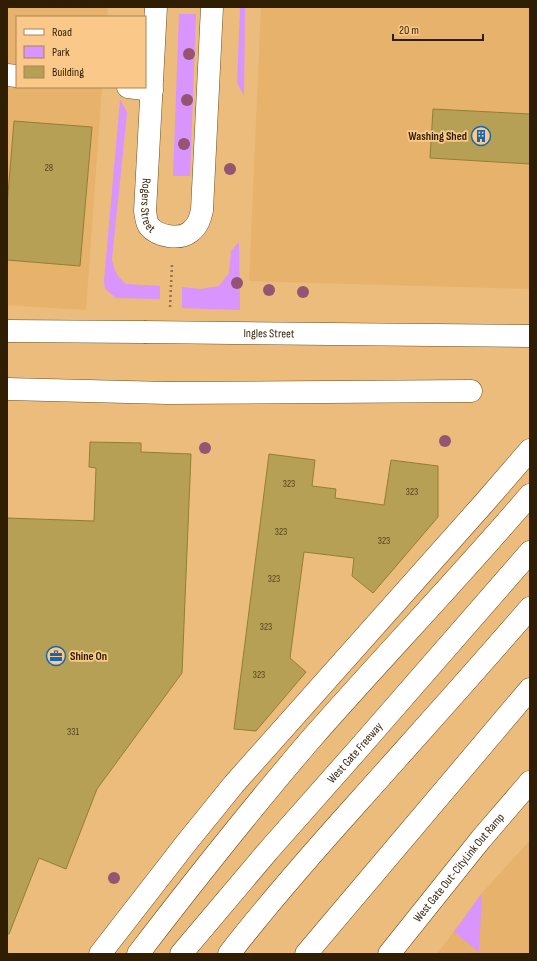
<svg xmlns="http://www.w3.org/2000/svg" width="537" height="961" viewBox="0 0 537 961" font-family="'Sofia Sans Condensed',sans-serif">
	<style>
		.built { fill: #e7b26b }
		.green { fill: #d994fe }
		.building { fill: #b6a056; stroke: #947e33 }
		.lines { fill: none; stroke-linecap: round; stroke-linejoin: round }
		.minor-casing { stroke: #6d4c1b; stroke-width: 23 }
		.highway-casing { stroke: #6d4c1b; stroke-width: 23 }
		.path { stroke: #967445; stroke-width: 2.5; stroke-dasharray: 2 3; stroke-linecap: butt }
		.minor { stroke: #fff; stroke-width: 22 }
		.highway { stroke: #fff; stroke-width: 22 }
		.minor-bridge-casing { stroke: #6d4c1b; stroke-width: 23; stroke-linecap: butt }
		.minor-bridge { stroke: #fff; stroke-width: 22 }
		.tree { fill: #955572 }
		.labels { text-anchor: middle; stroke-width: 3.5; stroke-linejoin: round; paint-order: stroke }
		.number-label { font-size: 10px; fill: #523e18 }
		.poi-label { font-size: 12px; font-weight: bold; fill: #301e03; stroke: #fac989; text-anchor: end }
		.street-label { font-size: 12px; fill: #301e03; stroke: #fac989 }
	</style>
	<rect width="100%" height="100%" fill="#ecbc7d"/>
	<!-- built -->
	<path class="built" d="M 7,7 L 108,7 L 107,17 L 17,17 L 17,87 L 102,87 L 86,310 L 7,305 Z
		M 261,7 L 530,7 L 530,289 L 249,281 Z
		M 530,840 L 530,954 L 437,954 L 482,893 Z"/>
	<!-- green -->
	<path class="green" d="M 240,7 L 245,7 L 244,96 L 237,83 Z
		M 179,14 L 196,14 L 190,176 L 173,176 Z
		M 120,100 L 125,108 L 127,113 L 112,259 C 114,271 117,276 126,284 L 160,286 L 160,299 L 116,298 L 105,289 L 104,281 Z
		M 239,242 L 240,310 L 182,308 L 182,287 L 201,289 L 219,286 L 229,273 L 231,251 Z
		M 482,893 L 479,952 L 454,932 Z"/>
	<!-- building -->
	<path class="building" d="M 433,109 L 530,114 L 530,164 L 430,158 Z
		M 14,121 L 92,127 L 80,266 L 7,260 L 7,206 Z
		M 90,442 L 141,443 L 141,452 L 191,454 L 182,673 L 97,789 L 66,869 L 39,858 L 9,934 L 7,934 L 7,518 L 94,521 L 96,468 L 89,467 Z
		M 269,454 L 315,460 L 312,486 L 336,489 L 335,498 L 384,505 L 391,460 L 438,466 L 438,517 L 373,593 L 352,576 L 354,558 L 304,552 L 290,658 L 306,672 L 256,731 L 234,729 Z"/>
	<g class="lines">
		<defs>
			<g id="minor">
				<path id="s1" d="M 156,7 L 145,211 C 146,216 146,222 149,226 C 158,237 180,240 190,232 C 198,226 200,219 202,210 L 212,7"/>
				<path d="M 7,75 L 17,76"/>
				<path d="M 128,87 L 152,90"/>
				<path d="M 7,331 L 144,332"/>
				<path d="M 7,389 L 168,393 L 471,391"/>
			</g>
			<g id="highway">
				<path d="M 100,954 L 187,842 L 234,784 L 485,502 L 530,450"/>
				<path d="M 138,954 C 194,881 251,809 311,739 C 383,657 459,578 530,495"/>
				<path id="s2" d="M 181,954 L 268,851 L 360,747 L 530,552"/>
				<path d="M 229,954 C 270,901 315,850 360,800 C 417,736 474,673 530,608"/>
				<path d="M 306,954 L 530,689"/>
				<path id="s3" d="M 389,954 L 481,839 L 530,782"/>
			</g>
		</defs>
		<!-- minor casing -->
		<use href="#minor" class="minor-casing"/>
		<!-- highway casing -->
		<use href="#highway" class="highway-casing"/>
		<!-- path -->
		<path class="path" d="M 170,307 L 172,264"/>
		<!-- minor -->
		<use href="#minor" class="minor"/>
		<!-- highway -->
		<use href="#highway" class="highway"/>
		<defs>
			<g id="minor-bridge">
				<path id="s4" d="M 144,332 L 530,336"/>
			</g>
		</defs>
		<!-- minor-bridge casing -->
		<use href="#minor-bridge" class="minor-bridge-casing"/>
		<!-- minor-bridge -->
		<use href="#minor-bridge" class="minor-bridge"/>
	</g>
	<!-- trees -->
	<g class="tree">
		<circle cx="189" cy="54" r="6"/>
		<circle cx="187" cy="100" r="6"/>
		<circle cx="184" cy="144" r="6"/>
		<circle cx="230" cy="169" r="6"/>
		<circle cx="237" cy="283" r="6"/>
		<circle cx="269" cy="290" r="6"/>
		<circle cx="303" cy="292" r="6"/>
		<circle cx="445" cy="441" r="6"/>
		<circle cx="205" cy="448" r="6"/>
		<circle cx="114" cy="878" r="6"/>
	</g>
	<!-- icons -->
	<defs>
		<symbol id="building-ring" viewBox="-11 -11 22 22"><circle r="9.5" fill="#fac989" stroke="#1565b3" stroke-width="1.5"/><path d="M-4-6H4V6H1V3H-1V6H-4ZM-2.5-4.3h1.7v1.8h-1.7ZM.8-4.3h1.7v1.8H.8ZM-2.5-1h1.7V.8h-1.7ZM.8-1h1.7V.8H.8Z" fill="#1565b3"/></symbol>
		<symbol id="office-ring" viewBox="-11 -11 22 22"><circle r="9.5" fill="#fac989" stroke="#1565b3" stroke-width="1.5"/><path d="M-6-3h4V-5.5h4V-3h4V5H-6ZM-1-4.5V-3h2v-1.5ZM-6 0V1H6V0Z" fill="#1565b3"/></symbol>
	</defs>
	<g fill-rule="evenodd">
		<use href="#building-ring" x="470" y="125" width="22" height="22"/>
		<use href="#office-ring" x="45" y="645" width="22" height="22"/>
	</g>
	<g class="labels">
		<!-- number labels -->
		<g class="number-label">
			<text x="49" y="171">28</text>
			<text x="289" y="487">323</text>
			<text x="412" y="495">323</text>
			<text x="281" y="535">323</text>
			<text x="384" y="544">323</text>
			<text x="274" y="582">323</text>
			<text x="266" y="630">323</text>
			<text x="259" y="678">323</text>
			<text x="73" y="735">331</text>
		</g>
		<!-- poi labels -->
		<g class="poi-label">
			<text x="467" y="140">Washing Shed</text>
			<text x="70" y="660" text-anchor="start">Shine On</text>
		</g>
		<!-- street labels -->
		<g class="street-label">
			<text dy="4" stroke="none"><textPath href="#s1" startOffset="199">Rogers Street</textPath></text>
			<text dy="4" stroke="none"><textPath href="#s4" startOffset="125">Ingles Street</textPath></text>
			<text dy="4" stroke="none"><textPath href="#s2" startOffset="266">West Gate Freeway</textPath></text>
			<text dy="4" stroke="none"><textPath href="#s3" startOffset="111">West Gate Out-CityLink Out Ramp</textPath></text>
		</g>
	</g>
	<!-- border -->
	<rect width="537" height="961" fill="none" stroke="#301e03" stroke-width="16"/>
	<!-- legend -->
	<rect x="16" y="16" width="130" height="72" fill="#fac989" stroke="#a98553"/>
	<rect x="24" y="29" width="20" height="6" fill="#ffffff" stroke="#a98553"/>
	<text x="52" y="36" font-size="12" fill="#301e03">Road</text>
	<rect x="24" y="46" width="20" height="12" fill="#d994fe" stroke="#a98553"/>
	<text x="52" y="56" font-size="12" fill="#301e03">Park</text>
	<rect x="24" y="66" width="20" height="12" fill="#b6a056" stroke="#a98553"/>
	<text x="52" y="76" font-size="12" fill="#301e03">Building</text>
	<!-- scale -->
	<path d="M393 34v6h90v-6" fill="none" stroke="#301e03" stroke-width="2"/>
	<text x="399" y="34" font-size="12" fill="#301e03" stroke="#fac989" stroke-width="3" paint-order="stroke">20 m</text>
</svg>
